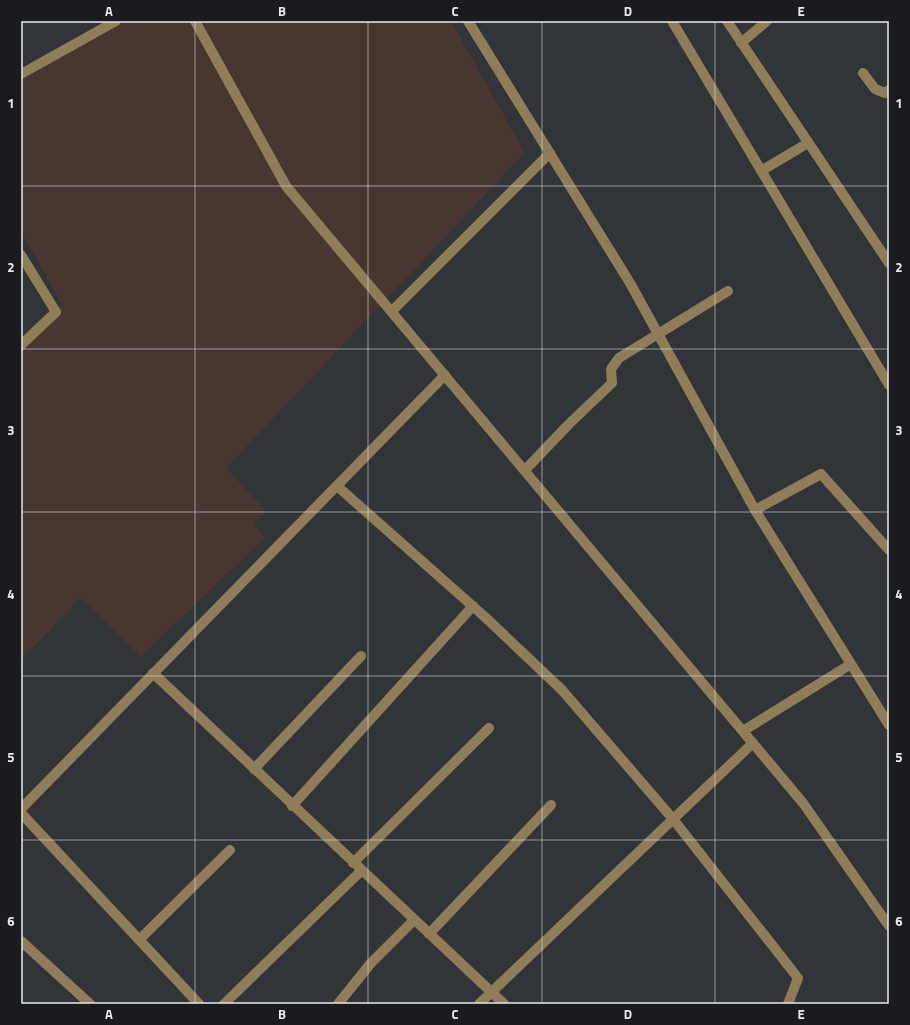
<svg xmlns="http://www.w3.org/2000/svg" width="910" height="1025" viewBox="0 0 910 1025" font-family="'Titillium Web',sans-serif">
	<style>
		.industrial { fill: #4a3630 }
		.lines { fill: none; stroke-linecap: round; stroke-linejoin: round }
		.minor { stroke: #907d57; stroke-width: 10 }
		.grid { fill: none; stroke: #e9eaee; stroke-width: 1; stroke-opacity: 0.55 }
		.neatline { fill: none; stroke: #e9eaee; stroke-width: 1.5 }
		.grid-label { font-size: 13px; text-anchor: middle; font-weight: bold; fill: #e9eaee }
	</style>
	<rect width="100%" height="100%" fill="#313439"/>
	<!-- industrial -->
	<path class="industrial" d="M 121,21 L 451,21 L 525,153 L 226,468 L 266,511 L 254,525 L 265,537 L 141,657 L 81,598 L 21,660 L 21,344 L 62,305 L 21,231 L 21,80 Z"/>
	<g class="lines">
		<!-- minor -->
		<path class="minor" d="M 195,21 L 286,186 L 803,803 L 889,926
			M 468,21 L 630,283 L 755,510 L 889,725
			M 672,21 L 889,385
			M 727,21 L 889,263
			M 741,43 L 767,21
			M 863,73 L 875,89 L 885,93 L 889,90
			M 21,74 L 116,21
			M 761,171 L 808,143
			M 21,255 L 56,312 L 21,345
			M 392,311 L 550,153
			M 525,470 L 569,424 L 612,383 L 611,369 L 619,358 L 728,291
			M 337,486 L 485,617 L 562,690 L 673,819 L 798,978 L 788,1004
			M 755,510 L 821,474 L 889,550
			M 153,673 L 504,1004
			M 743,731 L 851,664
			M 254,769 L 361,656
			M 292,806 L 473,606
			M 21,809 L 445,375
			M 21,813 L 199,1004
			M 353,863 L 489,728
			M 429,934 L 551,805
			M 139,940 L 230,850
			M 21,941 L 90,1004
			M 224,1004 L 361,871
			M 338,1004 L 371,963 L 414,920
			M 479,1004 L 753,743"/>
	</g>
	<!-- grid -->
	<path class="grid" d="M 195,21 L 195,1004M 368,21 L 368,1004M 542,21 L 542,1004M 715,21 L 715,1004M 21,186 L 889,186M 21,349 L 889,349M 21,512 L 889,512M 21,676 L 889,676M 21,840 L 889,840"/>
	<!-- border -->
	<rect width="910" height="1025" fill="none" stroke="#1a1b1e" stroke-width="44"/>
	<rect x="22" y="22" width="866" height="981" class="neatline"/>
	<g class="grid-label">
		<text x="109" y="16">A</text>
		<text x="282" y="16">B</text>
		<text x="455" y="16">C</text>
		<text x="628" y="16">D</text>
		<text x="801" y="16">E</text>
		<text x="11" y="108">1</text>
		<text x="899" y="108">1</text>
		<text x="11" y="272">2</text>
		<text x="899" y="272">2</text>
		<text x="11" y="435">3</text>
		<text x="899" y="435">3</text>
		<text x="11" y="599">4</text>
		<text x="899" y="599">4</text>
		<text x="11" y="762">5</text>
		<text x="899" y="762">5</text>
		<text x="11" y="926">6</text>
		<text x="899" y="926">6</text>
		<text x="109" y="1019">A</text>
		<text x="282" y="1019">B</text>
		<text x="455" y="1019">C</text>
		<text x="628" y="1019">D</text>
		<text x="801" y="1019">E</text>
	</g>
</svg>
